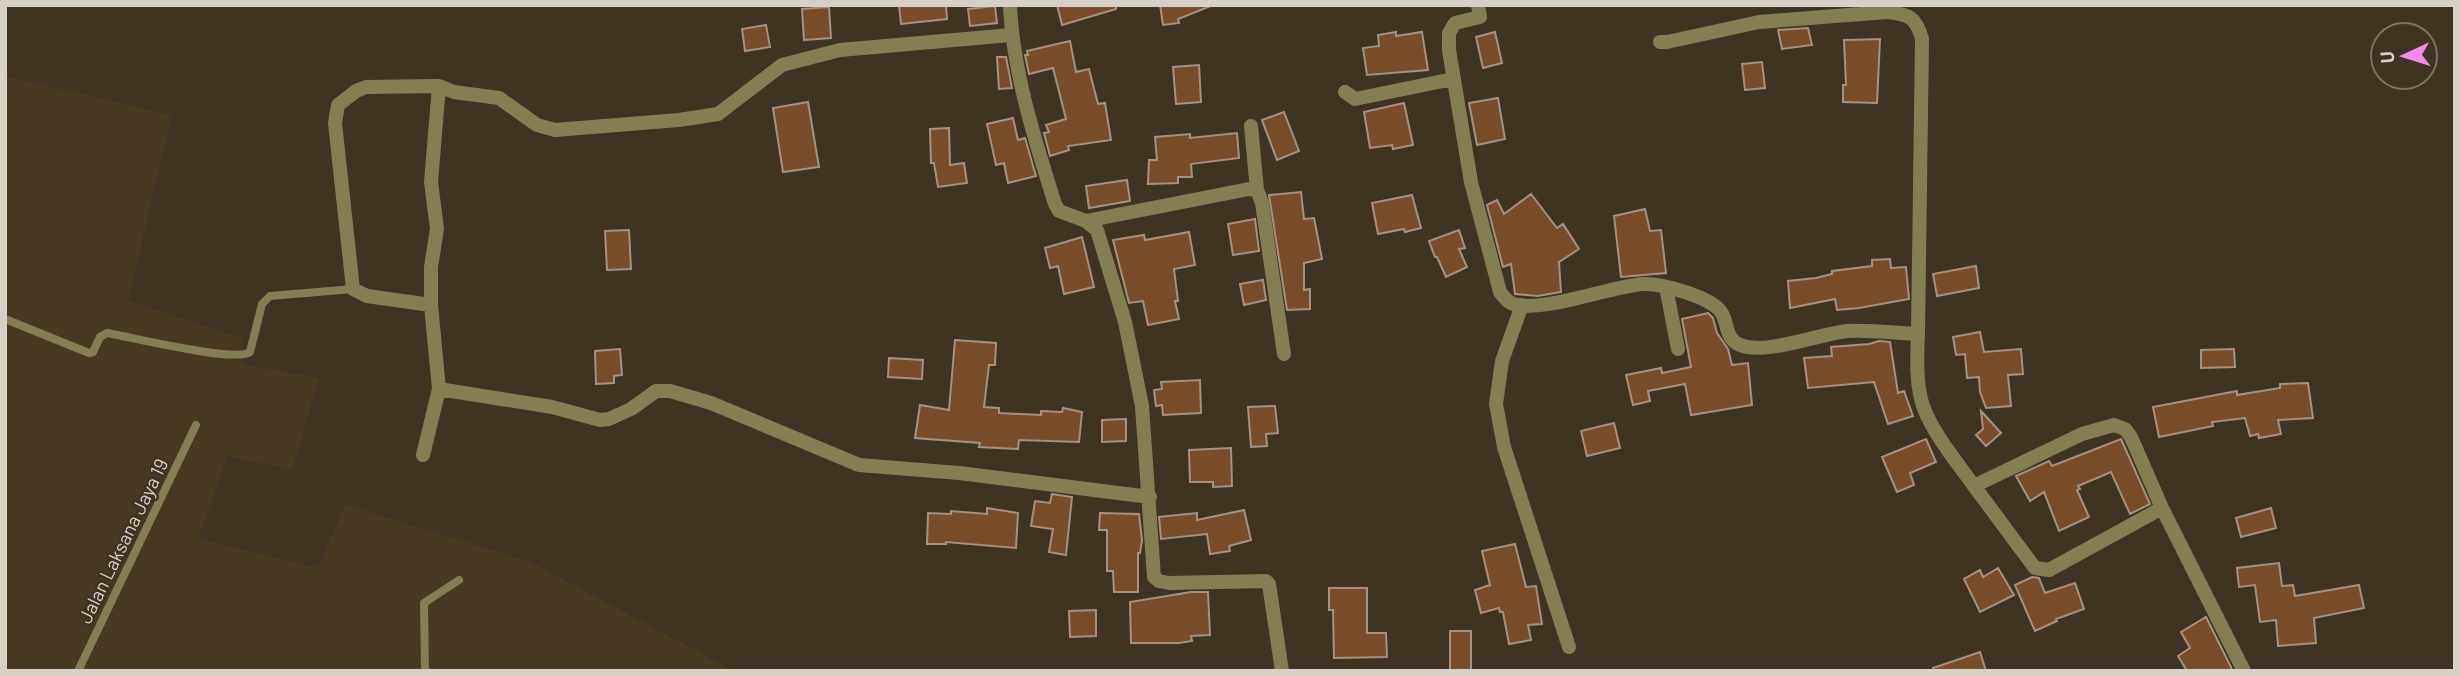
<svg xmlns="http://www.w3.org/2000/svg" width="2460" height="676" viewBox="0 0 2460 676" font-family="Barlow,sans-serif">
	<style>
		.built { fill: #483921 }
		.building { fill: #784c29; stroke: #a59081; stroke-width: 2 }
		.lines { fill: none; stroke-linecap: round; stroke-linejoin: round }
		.lane { stroke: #837f53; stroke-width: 8 }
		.street { stroke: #837f53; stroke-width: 14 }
		.labels { text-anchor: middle; stroke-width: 5; stroke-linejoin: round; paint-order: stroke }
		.street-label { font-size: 19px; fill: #d7d0c5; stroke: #3f3422 }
	</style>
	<rect width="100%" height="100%" fill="#3f3422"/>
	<!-- built -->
	<path class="built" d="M 5,76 L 172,115 L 128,300 L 242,338 L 241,364 L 319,378 L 292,470 L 227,456 L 198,539 L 318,568 L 345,505 L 531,562 L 734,671 L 5,671 Z"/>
	<!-- building -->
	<path class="building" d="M 899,5 L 946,5 L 947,19 L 901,24 Z
		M 1057,5 L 1116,5 L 1116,9 L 1062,25 Z
		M 1160,5 L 1210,5 L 1211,6 L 1178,19 L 1179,23 L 1163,25 Z
		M 995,6 L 997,23 L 970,26 L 968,9 Z
		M 829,7 L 831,38 L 804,40 L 802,9 Z
		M 766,25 L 770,47 L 745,51 L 742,29 Z
		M 1808,28 L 1812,45 L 1782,49 L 1778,30 Z
		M 1396,32 L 1396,36 L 1422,32 L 1428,70 L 1367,75 L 1363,48 L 1379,46 L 1378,35 Z
		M 1495,32 L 1502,63 L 1483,68 L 1476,37 Z
		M 1880,39 L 1877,103 L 1843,102 L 1843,85 L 1846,85 L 1844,40 Z
		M 1070,41 L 1076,72 L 1089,69 L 1098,104 L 1105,103 L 1111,140 L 1068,146 L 1069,150 L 1050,156 L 1044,133 L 1049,132 L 1046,125 L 1066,119 L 1053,68 L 1029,74 L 1025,55 L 1028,55 L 1027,51 Z
		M 997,57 L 1006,57 L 1012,88 L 999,89 Z
		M 1762,62 L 1765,88 L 1745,90 L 1742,64 Z
		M 1199,65 L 1201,102 L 1176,104 L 1173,67 Z
		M 1498,98 L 1505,139 L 1477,145 L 1469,103 Z
		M 808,102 L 819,167 L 783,172 L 773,108 Z
		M 1404,103 L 1413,145 L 1393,149 L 1392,145 L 1370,148 L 1364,112 Z
		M 1284,112 L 1299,151 L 1277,160 L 1262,120 Z
		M 1013,118 L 1018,140 L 1025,138 L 1036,176 L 1008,183 L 1004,163 L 996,165 L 987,124 Z
		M 949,128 L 950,165 L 964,163 L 967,183 L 938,187 L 934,163 L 931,163 L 930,129 Z
		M 1237,133 L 1239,158 L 1191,164 L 1192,177 L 1178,177 L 1178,183 L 1148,184 L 1149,160 L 1157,160 L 1155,137 L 1190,134 L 1190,138 Z
		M 1127,180 L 1130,201 L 1089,208 L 1086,186 Z
		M 1301,192 L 1304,219 L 1314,218 L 1322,259 L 1304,263 L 1304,290 L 1310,289 L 1310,309 L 1287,310 L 1269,195 Z
		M 1531,194 L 1557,228 L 1563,224 L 1579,249 L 1559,262 L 1561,292 L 1538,296 L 1515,294 L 1511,264 L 1503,267 L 1487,205 L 1497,200 L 1504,214 Z
		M 1412,195 L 1421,228 L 1405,232 L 1404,229 L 1378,234 L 1372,203 Z
		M 1645,209 L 1650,231 L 1661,230 L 1666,273 L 1621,277 L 1614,216 Z
		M 1255,219 L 1259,251 L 1233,255 L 1228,224 Z
		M 629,230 L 631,269 L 607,270 L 605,231 Z
		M 1459,230 L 1465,248 L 1459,249 L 1467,267 L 1446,277 L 1437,257 L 1435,257 L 1429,241 Z
		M 1189,232 L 1195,265 L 1174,269 L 1178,301 L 1175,301 L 1179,319 L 1148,325 L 1143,301 L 1129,303 L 1113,240 L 1144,235 L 1145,240 Z
		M 1082,237 L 1094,287 L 1064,294 L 1058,266 L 1050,268 L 1045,248 Z
		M 1890,259 L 1891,268 L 1906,267 L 1909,299 L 1859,308 L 1837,310 L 1835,299 L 1790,308 L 1788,281 L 1816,278 L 1832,274 L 1832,271 L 1872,266 L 1872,260 Z
		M 1976,266 L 1979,288 L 1937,296 L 1933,274 Z
		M 1263,280 L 1266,300 L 1244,305 L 1240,284 Z
		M 1708,313 L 1713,318 L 1717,333 L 1728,349 L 1732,365 L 1748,363 L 1752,405 L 1691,415 L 1685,384 L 1648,391 L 1650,401 L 1633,405 L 1626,375 L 1661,368 L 1662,373 L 1691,367 L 1682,319 Z
		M 1980,332 L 1984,352 L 2021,349 L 2023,374 L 2008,375 L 2011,406 L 1986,408 L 1980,392 L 1979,377 L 1967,378 L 1965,354 L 1956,355 L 1953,337 Z
		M 955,340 L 996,343 L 995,365 L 989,365 L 984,407 L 999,408 L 999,413 L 1041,415 L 1041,411 L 1062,412 L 1063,408 L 1082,412 L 1079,442 L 1019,440 L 1018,449 L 979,447 L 980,443 L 915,438 L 920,405 L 949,410 Z
		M 1879,341 L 1890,342 L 1898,393 L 1904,391 L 1913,416 L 1888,424 L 1874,382 L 1808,388 L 1804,358 L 1832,356 L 1831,347 L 1869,344 Z
		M 620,349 L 622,375 L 614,376 L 614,383 L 596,384 L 595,351 Z
		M 2234,349 L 2235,367 L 2201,368 L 2201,350 Z
		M 889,358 L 923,360 L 922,379 L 888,377 Z
		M 1200,380 L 1201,413 L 1163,415 L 1162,405 L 1156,406 L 1154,390 L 1162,389 L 1161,382 Z
		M 2308,383 L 2313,418 L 2278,420 L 2281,434 L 2259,438 L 2258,434 L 2250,436 L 2245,418 L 2212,422 L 2213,426 L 2159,437 L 2153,407 L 2237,391 L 2237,395 L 2280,388 L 2280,384 Z
		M 1275,406 L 1278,433 L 1266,434 L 1267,446 L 1251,447 L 1248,407 Z
		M 1981,411 L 2001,433 L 1986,446 L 1976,435 L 1983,429 Z
		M 1126,419 L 1126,441 L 1102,442 L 1102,420 Z
		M 1614,423 L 1620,448 L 1587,456 L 1581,431 Z
		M 1926,439 L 1936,462 L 1910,473 L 1914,485 L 1897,492 L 1882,457 Z
		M 2121,439 L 2150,504 L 2130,514 L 2111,472 L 2078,486 L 2080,489 L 2077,490 L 2089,517 L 2059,531 L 2044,492 L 2030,501 L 2016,476 L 2049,461 L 2052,466 Z
		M 1231,448 L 1232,486 L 1213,487 L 1213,482 L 1190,482 L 1189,450 Z
		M 1052,494 L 1072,497 L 1066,555 L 1049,552 L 1053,529 L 1031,526 L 1035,501 L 1050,503 Z
		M 987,508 L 1018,513 L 1016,548 L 946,542 L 946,544 L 927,544 L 928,513 L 951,514 L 951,511 L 987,514 Z
		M 2271,508 L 2276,528 L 2241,537 L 2236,518 Z
		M 1244,510 L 1251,540 L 1229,546 L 1230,551 L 1210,554 L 1207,534 L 1161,539 L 1159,517 L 1197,513 L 1197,520 Z
		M 1100,513 L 1139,514 L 1142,540 L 1140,553 L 1138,553 L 1138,592 L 1114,592 L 1113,571 L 1107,571 L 1107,530 L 1099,530 Z
		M 1515,544 L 1526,587 L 1536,586 L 1542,624 L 1528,625 L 1531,640 L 1509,644 L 1503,612 L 1500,612 L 1499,608 L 1481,613 L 1475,590 L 1490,585 L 1482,551 Z
		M 2279,563 L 2282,586 L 2293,585 L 2295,596 L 2359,585 L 2364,608 L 2314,618 L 2316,643 L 2278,646 L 2276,620 L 2260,622 L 2255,585 L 2239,587 L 2237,568 Z
		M 1998,568 L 2014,595 L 1980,612 L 1964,579 L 1980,570 L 1983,577 Z
		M 2032,577 L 2039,578 L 2045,593 L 2075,583 L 2084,609 L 2056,619 L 2057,621 L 2035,631 L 2015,585 Z
		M 1329,588 L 1367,588 L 1367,633 L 1386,633 L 1387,657 L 1334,658 L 1333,610 L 1329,610 Z
		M 1191,592 L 1208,592 L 1210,635 L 1191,636 L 1192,641 L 1179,643 L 1131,643 L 1130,602 Z
		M 1096,610 L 1096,636 L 1070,637 L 1069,611 Z
		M 2206,617 L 2231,667 L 2232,671 L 2187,671 L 2178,656 L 2190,648 L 2181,632 Z
		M 1450,631 L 1471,631 L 1471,671 L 1450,671 Z
		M 1980,652 L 1986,671 L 1933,671 L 1933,668 Z"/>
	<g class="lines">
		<!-- lane -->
		<path class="lane" d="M 5,319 L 89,353 L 93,352 L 100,337 L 107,333 C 131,337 236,363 250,352 L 262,304 L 270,296 L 353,289
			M 78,671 L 196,425
			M 425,671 L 424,603 L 459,580"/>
		<!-- street -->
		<path class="street" d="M 1010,5 C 1013,73 1035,140 1055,204 L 1059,211 L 1086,221 L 1097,230 L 1125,322 L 1142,406 L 1154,577 L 1159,581 L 1169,583 L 1266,581 L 1269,584 L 1282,671
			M 1478,5 L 1480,17 L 1455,23 L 1449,33 L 1449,50 L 1471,182 L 1500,292 C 1503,296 1507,301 1511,303 C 1538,315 1611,286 1643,284 C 1661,283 1711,297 1721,312 C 1728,322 1725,337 1738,344 C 1762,357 1821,333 1848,331 C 1871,330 1895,333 1918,334 C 1917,356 1916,377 1921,399 C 1928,428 1957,462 1974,486 L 2082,434 L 2114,425 L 2125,429 L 2131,437 L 2162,508 L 2244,671
			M 1660,42 L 1667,42 L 1759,22 L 1887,12 C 1909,14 1916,17 1922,39 L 1918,334
			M 1345,92 L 1355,99 L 1453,79
			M 1251,126 L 1257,190 L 1262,203 L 1284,354
			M 1086,221 L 1249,189 L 1257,190
			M 1666,287 L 1678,349
			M 431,305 L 367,296 L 353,289 L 335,123 L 338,105 L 356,91 L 366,87 L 439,86 L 454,92 L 499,98 L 537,125 L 555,130 L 679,120 L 718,114 L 782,65 L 840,50 L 1011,35
			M 1522,305 L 1502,361 L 1496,404 L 1504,447 L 1569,647
			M 439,389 L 552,407 L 600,420 L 609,419 L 631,409 L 656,391 L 670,391 L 711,403 L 859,465 L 959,473 L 1150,497
			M 423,455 L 439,389 L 431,305 L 431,267 L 437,229 L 431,182 L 439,86
			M 1974,486 L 2035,568 L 2049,570 L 2162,508"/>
	</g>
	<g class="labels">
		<!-- street labels -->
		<g class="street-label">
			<text transform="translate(123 541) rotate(-64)" y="7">Jalan Laksana Jaya 19</text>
		</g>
	</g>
	<!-- border -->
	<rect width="2460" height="676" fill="none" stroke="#d7d0c5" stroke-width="14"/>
	<!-- north arrow -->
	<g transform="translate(2404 56) rotate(266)"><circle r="33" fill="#3f3422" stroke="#7c7263" stroke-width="2"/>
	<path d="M0-5L12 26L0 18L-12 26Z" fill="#f589ef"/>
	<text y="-10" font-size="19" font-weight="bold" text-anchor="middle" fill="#d7d0c5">U</text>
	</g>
</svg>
